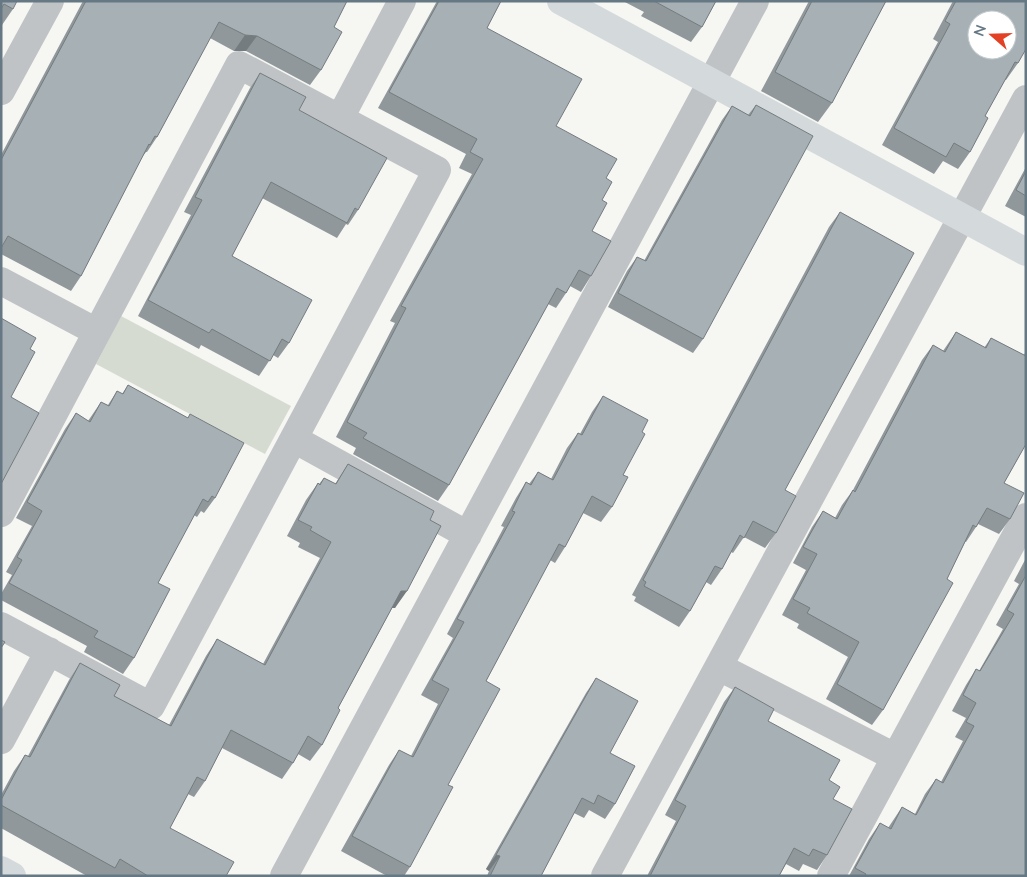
<svg xmlns="http://www.w3.org/2000/svg" width="1027" height="877" viewBox="0 0 1027 877" font-family="Lato,sans-serif">
	<style>
		.green { fill: #d6dbd1 }
		.lines { fill: none; stroke-linecap: round; stroke-linejoin: round }
		.street { stroke: #bfc3c6; stroke-width: 28 }
		.secondary { stroke: #d4d9dc; stroke-width: 28 }
		.wall { fill: #90989c }
		.shaded-wall { fill: #757c7f }
		.building { fill: #a7b1b5; stroke: #757c7f; fill-rule: evenodd }
	</style>
	<rect width="100%" height="100%" fill="#f6f6f2"/>
	<!-- green -->
	<path class="green" d="M 121,316 L 291,406 L 265,454 L 96,364 Z"/>
	<g class="lines">
		<!-- street -->
		<path class="street" d="M 1,91 L 50,1
			M 340,118 L 402,1
			M 1,281 L 97,332
			M 294,439 L 468,535
			M 1,513 L 239,65 L 437,170 L 151,706 L 1,626
			M 719,667 L 895,757
			M 1,740 L 49,651
			M 284,876 L 755,1
			M 605,876 L 1026,99
			M 831,876 L 1026,517"/>
		<!-- secondary -->
		<path class="secondary" d="M 561,1 L 1026,252
			M 1,870 L 12,876"/>
	</g>
	<!-- wall -->
	<path class="wall" d="M 1,1 L 13,9 L 2,25 L 1,24 Z
		M 83,1 L 347,1 L 334,27 L 321,70 L 310,85 L 246,51 L 234,51 L 210,38 L 157,137 L 147,152 L 146,152 L 142,157 L 81,276 L 71,291 L 1,254 L 1,155 Z
		M 437,1 L 501,1 L 487,28 L 556,126 L 606,178 L 602,200 L 592,231 L 591,276 L 581,292 L 570,286 L 566,293 L 556,308 L 548,304 L 449,485 L 438,501 L 353,454 L 356,448 L 336,437 L 395,323 L 390,321 L 472,174 L 459,168 L 466,154 L 378,108 Z
		M 623,1 L 716,1 L 702,27 L 691,42 L 641,16 L 644,12 Z
		M 809,1 L 886,1 L 832,103 L 818,122 L 761,91 Z
		M 953,1 L 1026,1 L 1018,63 L 1006,80 L 1005,80 L 985,116 L 970,152 L 958,169 L 943,161 L 934,174 L 882,145 L 938,42 L 933,39 Z
		M 260,73 L 299,110 L 358,210 L 348,225 L 346,224 L 337,238 L 262,198 L 232,256 L 289,343 L 278,358 L 273,355 L 259,376 L 201,345 L 199,349 L 138,316 L 191,215 L 184,212 L 250,88 Z
		M 756,105 L 703,339 L 693,353 L 608,307 L 627,271 L 637,257 L 644,261 L 722,120 L 732,106 L 748,115 Z
		M 1026,167 L 1026,217 L 1005,206 Z
		M 840,212 L 776,533 L 765,548 L 744,537 L 733,553 L 731,552 L 722,569 L 711,585 L 706,582 L 690,611 L 679,627 L 634,601 L 636,597 L 632,595 L 829,227 Z
		M 956,332 L 984,348 L 991,338 L 1024,355 L 1026,351 L 1026,444 L 1004,483 L 1010,519 L 999,534 L 978,524 L 966,542 L 965,542 L 883,710 L 872,725 L 826,699 L 848,657 L 797,628 L 799,624 L 782,615 L 806,570 L 793,563 L 812,527 L 823,511 L 835,518 L 842,505 L 853,490 L 922,360 L 933,345 L 943,351 Z
		M 128,385 L 188,418 L 190,414 L 215,498 L 204,513 L 201,511 L 197,517 L 194,515 L 158,583 L 134,658 L 123,674 L 84,652 L 87,646 L 1,600 L 1,594 L 12,575 L 6,572 L 32,526 L 16,518 L 65,429 L 76,413 L 88,421 L 101,402 L 108,405 L 117,391 L 122,394 Z
		M 603,396 L 642,432 L 623,475 L 612,507 L 601,522 L 583,513 L 565,547 L 555,563 L 550,560 L 486,681 L 448,785 L 410,867 L 404,876 L 387,876 L 341,851 L 389,765 L 399,750 L 411,756 L 438,704 L 421,695 L 453,638 L 447,634 L 504,527 L 501,526 L 516,498 L 526,482 L 529,484 L 538,472 L 551,479 L 567,448 L 578,433 L 580,434 L 592,412 Z
		M 348,464 L 430,520 L 395,608 L 392,608 L 338,708 L 322,745 L 310,761 L 298,754 L 293,763 L 282,779 L 222,748 L 205,781 L 194,797 L 188,794 L 170,828 L 226,876 L 87,876 L 1,828 L 1,795 L 14,771 L 25,755 L 28,756 L 69,680 L 80,663 L 114,696 L 169,725 L 206,656 L 217,639 L 263,664 L 320,558 L 298,547 L 300,543 L 287,536 L 306,500 L 318,483 L 319,484 L 324,478 L 335,484 Z
		M 1026,558 L 1026,876 L 849,876 L 869,839 L 880,823 L 888,828 L 902,807 L 915,814 L 925,794 L 936,779 L 941,782 L 963,741 L 955,737 L 966,718 L 952,711 L 966,685 L 976,669 L 979,671 L 1003,629 L 996,625 L 1019,584 L 1014,581 Z
		M 596,678 L 610,753 L 615,804 L 605,819 L 589,810 L 584,818 L 574,813 L 541,876 L 487,876 L 489,871 L 486,869 L 586,693 Z
		M 735,687 L 768,721 L 829,780 L 833,799 L 827,855 L 817,870 L 803,864 L 799,871 L 786,864 L 779,876 L 647,876 L 676,821 L 665,815 L 724,702 Z"/>
	<!-- shaded-wall -->
	<path class="shaded-wall" d="M 245,35 L 257,36 L 246,51 L 234,51 Z
		M 401,591 L 407,591 L 395,608 L 389,608 Z
		M 496,855 L 500,856 L 489,871 L 486,869 Z"/>
	<!-- building -->
	<path class="building" d="M 1,1 L 17,1 L 13,9 L 4,4 L 1,9 Z
		M 86,1 L 347,1 L 334,27 L 342,32 L 321,70 L 257,36 L 245,35 L 219,22 L 157,137 L 155,136 L 150,145 L 149,144 L 81,276 L 8,236 L 1,248 L 1,160 Z
		M 439,1 L 501,1 L 487,28 L 582,79 L 556,126 L 617,159 L 606,178 L 612,182 L 602,200 L 607,203 L 592,231 L 611,241 L 591,276 L 579,270 L 566,293 L 557,288 L 449,485 L 363,438 L 367,433 L 347,422 L 406,308 L 401,306 L 483,159 L 470,152 L 477,139 L 389,92 Z
		M 654,1 L 716,1 L 702,27 Z
		M 812,1 L 886,1 L 832,103 L 775,72 Z
		M 956,1 L 1026,1 L 1026,49 L 1018,63 L 1015,62 L 985,116 L 988,118 L 970,152 L 954,143 L 946,157 L 894,128 L 950,24 L 945,21 ZM 977,20 L 1007,20 L 1007,50 L 977,50 Z
		M 260,73 L 306,97 L 299,110 L 387,158 L 358,210 L 355,208 L 347,223 L 271,182 L 232,256 L 312,300 L 289,343 L 282,339 L 270,361 L 212,329 L 209,333 L 148,300 L 202,200 L 195,197 Z
		M 756,105 L 813,136 L 703,339 L 618,293 L 637,257 L 646,261 L 732,106 L 750,116 Z
		M 1026,171 L 1026,196 L 1016,190 Z
		M 840,212 L 914,253 L 785,490 L 796,496 L 776,533 L 753,521 L 744,538 L 740,535 L 722,569 L 715,566 L 690,611 L 644,586 L 646,582 L 643,580 Z
		M 1,318 L 36,338 L 30,349 L 35,352 L 11,397 L 39,413 L 1,484 Z
		M 956,332 L 986,348 L 991,338 L 1026,356 L 1026,444 L 1004,483 L 1024,493 L 1010,519 L 987,508 L 976,527 L 973,525 L 947,579 L 953,583 L 883,710 L 837,684 L 859,642 L 807,613 L 810,608 L 793,599 L 817,554 L 803,547 L 823,511 L 837,519 L 853,490 L 855,492 L 933,345 L 945,352 Z
		M 128,385 L 188,418 L 190,414 L 244,443 L 215,498 L 212,496 L 208,502 L 203,499 L 158,583 L 170,589 L 134,658 L 94,637 L 98,631 L 9,583 L 22,560 L 17,557 L 42,511 L 27,502 L 76,413 L 90,422 L 101,402 L 109,406 L 117,391 L 123,394 Z
		M 603,396 L 648,420 L 642,432 L 645,434 L 623,475 L 628,477 L 612,507 L 592,496 L 565,547 L 559,544 L 486,681 L 500,689 L 448,785 L 453,787 L 410,867 L 352,836 L 399,750 L 413,757 L 449,689 L 432,680 L 464,622 L 457,619 L 515,512 L 512,511 L 526,482 L 531,485 L 538,472 L 553,480 L 578,433 L 582,435 Z
		M 348,464 L 434,511 L 430,520 L 441,526 L 407,591 L 401,591 L 338,708 L 340,710 L 322,745 L 308,736 L 293,763 L 231,730 L 205,781 L 197,777 L 170,828 L 234,862 L 226,876 L 148,876 L 120,859 L 115,868 L 1,805 L 1,800 L 25,755 L 30,757 L 80,663 L 120,685 L 114,696 L 171,726 L 217,639 L 265,665 L 331,542 L 310,530 L 312,527 L 298,520 L 318,483 L 320,485 L 324,478 L 336,484 Z
		M 1026,575 L 1026,876 L 865,876 L 866,874 L 855,868 L 880,823 L 891,829 L 902,807 L 916,815 L 936,779 L 943,783 L 974,726 L 966,722 L 976,703 L 963,695 L 976,669 L 980,671 L 1014,614 L 1007,610 Z
		M 1,640 L 5,642 L 1,648 Z
		M 596,678 L 638,701 L 610,753 L 635,766 L 615,804 L 598,795 L 594,804 L 582,798 L 541,876 L 490,876 L 500,856 L 496,855 Z
		M 735,687 L 774,709 L 768,721 L 840,760 L 829,780 L 840,787 L 833,799 L 852,809 L 827,855 L 813,849 L 809,856 L 794,848 L 779,876 L 650,876 L 686,806 L 675,800 Z"/>
	<!-- border -->
	<rect width="1027" height="877" fill="none" stroke="#657883" stroke-width="5"/>
	<!-- north arrow -->
	<g transform="translate(992 35) rotate(290)"><circle r="24" fill="#ffffff" stroke="#c1c9cd"/>
	<path d="M0-4L9 19L0 12L-9 19Z" fill="#e34126"/>
	<text y="-8" font-size="14" font-weight="bold" text-anchor="middle" fill="#657883">N</text>
	</g>
</svg>
